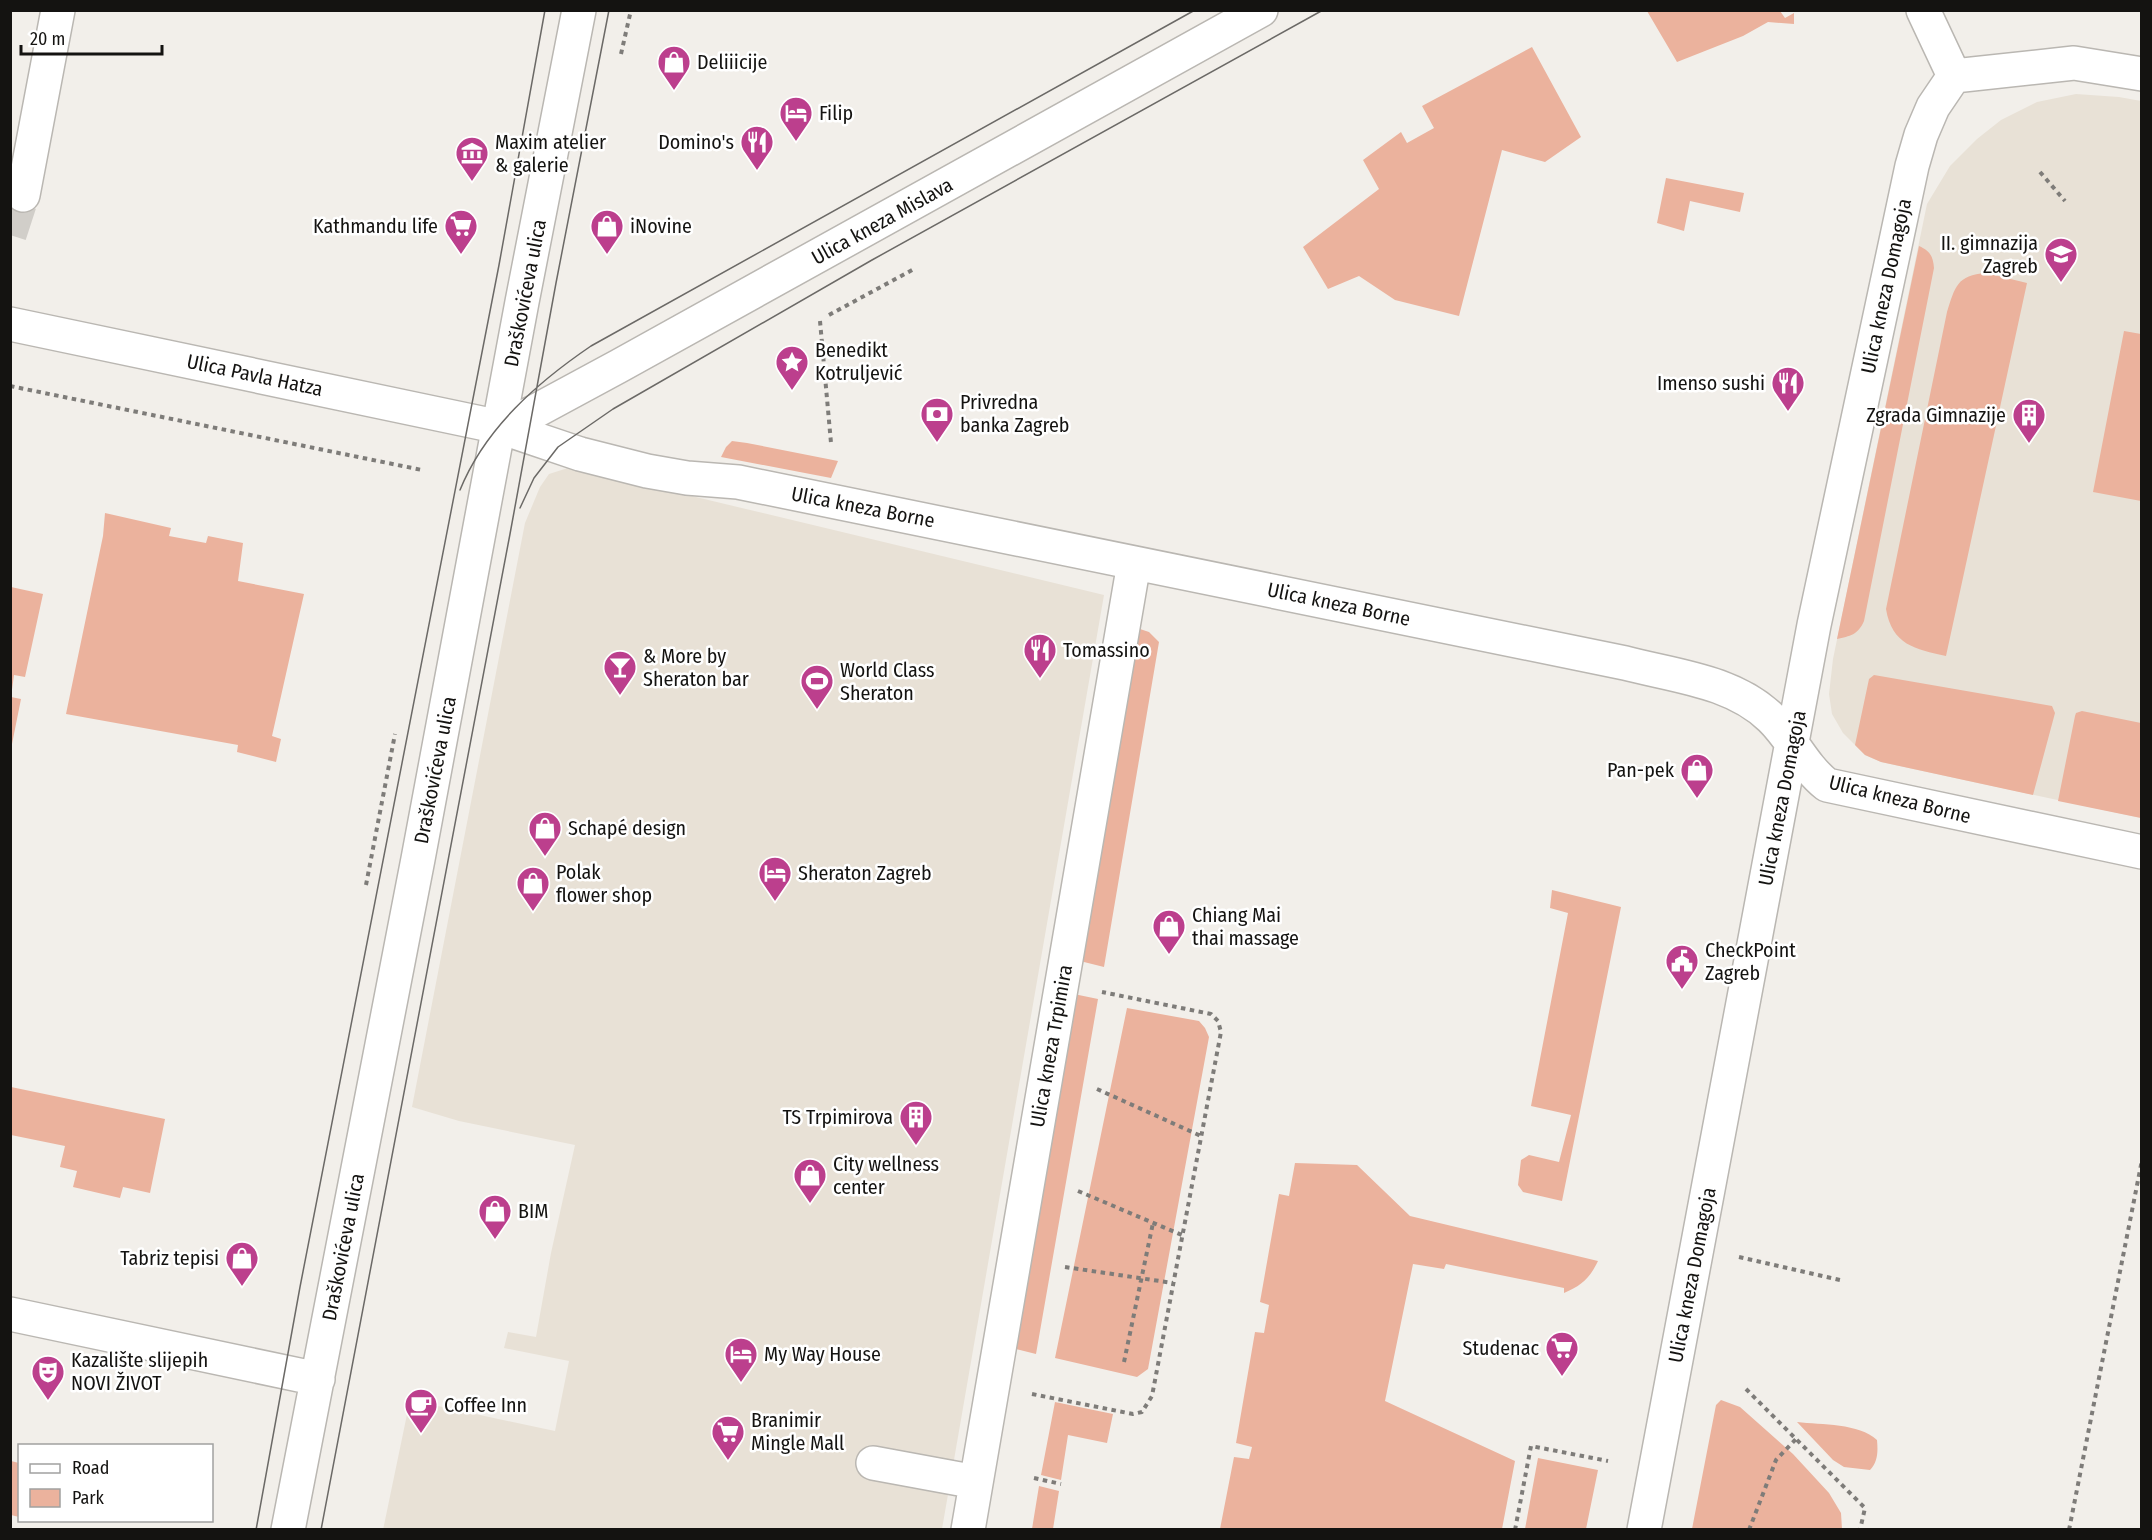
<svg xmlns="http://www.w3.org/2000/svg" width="2152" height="1540" viewBox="0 0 2152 1540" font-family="'Fira Sans Condensed',sans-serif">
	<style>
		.built { fill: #e8e1d6 }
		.green { fill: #ebb29d }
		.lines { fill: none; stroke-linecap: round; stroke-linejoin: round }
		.minor-tunnel { stroke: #d1cec9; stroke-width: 33; stroke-dasharray: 33 16; stroke-linecap: butt }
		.minor-casing { stroke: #bab7b2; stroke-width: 36 }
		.major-casing { stroke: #bab7b2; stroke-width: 36 }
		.path { stroke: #7e7c79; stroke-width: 4; stroke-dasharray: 4.5 4.5; stroke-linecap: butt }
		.minor { stroke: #fff; stroke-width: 33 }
		.major { stroke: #fff; stroke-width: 33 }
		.tram { stroke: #6b6966; stroke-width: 1.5 }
		.labels { text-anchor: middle; stroke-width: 5; stroke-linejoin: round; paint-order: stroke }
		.poi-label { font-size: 20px; fill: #141311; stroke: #fff; text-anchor: start }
		.street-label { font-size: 20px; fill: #141311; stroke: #fff }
	</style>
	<rect width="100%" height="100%" fill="#f2efea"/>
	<!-- built -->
	<path class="built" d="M 2076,94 L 2119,97 L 2141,101 L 2141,818 L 1881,762 L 1865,755 L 1843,733 L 1832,714 L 1829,694 L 1833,659 L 1927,204 L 1950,166 L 1977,139 L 2001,120 L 2037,102 Z
		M 571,467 L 1104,595 L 942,1529 L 383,1530 L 410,1400 L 555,1431 L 569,1361 L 504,1348 L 508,1332 L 536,1337 L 551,1253 L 575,1145 L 459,1121 L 412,1107 L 525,523 L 540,487 L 549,474 Z"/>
	<!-- green -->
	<path class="green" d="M 1647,11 L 1780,11 L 1785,18 L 1794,13 L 1794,24 L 1768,22 L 1743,36 L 1677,62 Z
		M 1532,47 L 1581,137 L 1545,162 L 1502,150 L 1459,316 L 1395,300 L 1359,276 L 1328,289 L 1303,247 L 1379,189 L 1363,160 L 1401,132 L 1407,143 L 1434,128 L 1422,106 Z
		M 1666,178 L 1744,193 L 1740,212 L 1690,201 L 1684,231 L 1657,223 Z
		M 1919,246 C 1930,251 1933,256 1934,268 L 1864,621 C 1858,635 1850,636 1837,639 Z
		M 1986,273 L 2027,283 L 1946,656 C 1915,649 1892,645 1886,609 L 1947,312 C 1955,287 1957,275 1986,273 Z
		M 2124,331 L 2141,334 L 2141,501 L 2093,492 Z
		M 732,441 L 747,443 L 838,461 L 831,478 L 721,457 L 726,447 Z
		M 105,513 L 171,528 L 169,536 L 206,543 L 208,536 L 243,543 L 238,581 L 304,594 L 272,736 L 281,739 L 276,762 L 237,752 L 238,745 L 66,714 L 103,536 Z
		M 11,587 L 43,594 L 25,677 L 14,675 L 11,697 L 21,699 L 11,749 Z
		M 1140,629 L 1149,632 L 1159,642 L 1104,967 L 1076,960 Z
		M 1874,675 L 2052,706 L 2055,713 L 2033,795 L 1881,762 L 1865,755 L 1855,745 L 1869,679 Z
		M 2082,711 L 2141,723 L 2141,818 L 2058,801 L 2075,716 L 2076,713 Z
		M 1552,890 L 1621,907 L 1562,1201 L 1523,1192 L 1518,1185 L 1521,1160 L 1529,1155 L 1559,1162 L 1571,1115 L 1531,1106 L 1568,913 L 1550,908 Z
		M 1069,993 L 1098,999 L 1036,1354 L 1012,1348 Z
		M 1127,1008 L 1199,1021 L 1205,1028 L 1209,1037 L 1148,1369 L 1137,1377 L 1055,1358 Z
		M 11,1087 L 165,1119 L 150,1193 L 123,1187 L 120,1198 L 73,1187 L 77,1171 L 60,1167 L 65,1146 L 11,1135 Z
		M 1295,1163 L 1357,1165 L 1410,1216 L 1598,1261 C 1590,1278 1581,1286 1564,1293 L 1564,1288 L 1446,1264 L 1444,1269 L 1413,1264 L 1385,1401 L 1515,1461 L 1502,1529 L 1220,1529 L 1234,1457 L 1249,1459 L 1252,1447 L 1236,1443 L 1255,1332 L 1264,1333 L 1269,1305 L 1260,1302 L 1279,1194 L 1289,1196 Z
		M 1721,1400 L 1740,1407 L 1793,1454 L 1829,1493 L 1841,1513 L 1842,1529 L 1692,1529 L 1716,1405 Z
		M 1055,1402 L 1113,1414 L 1107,1443 L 1068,1435 L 1061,1480 L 1041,1475 Z
		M 1797,1422 C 1822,1425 1859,1423 1877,1440 C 1878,1451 1878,1462 1870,1470 L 1844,1467 L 1833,1460 Z
		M 1538,1458 L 1598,1470 L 1586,1529 L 1525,1529 Z
		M 11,1461 L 19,1463 L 19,1517 L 11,1515 Z
		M 1039,1486 L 1059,1491 L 1053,1529 L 1032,1529 Z"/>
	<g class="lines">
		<!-- minor-tunnel -->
		<path class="minor-tunnel" d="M 10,235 L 23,195"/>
		<defs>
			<path id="minor" d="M 1923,10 L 1954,76
				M 1954,76 L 2074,63 L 2142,74
				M 23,195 L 58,10
				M 500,427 L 580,454 L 647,471 L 687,478 L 738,482 L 1625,663 C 1675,676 1733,681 1771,718 C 1792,738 1803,766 1827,785 L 2142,852
				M 10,1314 L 318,1379
				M 873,1463 L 976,1482
				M 288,1530 L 418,859 L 522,302 L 579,10
				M 968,1530 L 1134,563
				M 1644,1530 L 1814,625 L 1912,166 L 1921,135 L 1933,107 L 1954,76"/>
			<path id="major" d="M 10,324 L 500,427 L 532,413 L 619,366 L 1261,10"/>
		</defs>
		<!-- minor casing -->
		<use href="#minor" class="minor-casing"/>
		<!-- major casing -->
		<use href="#major" class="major-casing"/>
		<!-- path -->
		<path class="path" d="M 621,54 L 631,10
			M 2040,172 L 2065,201
			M 829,315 L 914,269
			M 820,321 L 831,443
			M 10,386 L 422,470
			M 366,885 L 395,734
			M 1097,1089 L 1201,1136
			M 1078,1191 L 1182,1235
			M 1739,1257 L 1840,1280
			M 1065,1267 L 1173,1283
			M 1124,1362 L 1153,1223
			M 1746,1389 L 1865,1508 L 1860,1530
			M 1032,1394 L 1133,1414 L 1142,1412 L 1152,1396 L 1221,1032 L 1218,1021 L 1211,1014 L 1102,992
			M 1034,1478 L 1061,1484
			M 1515,1530 L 1531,1446 L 1608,1461
			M 1749,1530 L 1776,1460 L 1796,1439
			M 2069,1530 L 2142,1160"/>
		<!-- minor -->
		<use href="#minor" class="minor"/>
		<!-- major -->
		<use href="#major" class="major"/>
		<!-- tram -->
		<path class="tram" d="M 460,490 C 485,428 538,382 591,346 L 1195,10
			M 520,508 L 534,478 L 558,447 L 613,409 L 872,260 L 1323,10
			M 256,1530 L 300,1287 L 499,265 L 545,10
			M 321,1530 L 510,534 L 556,283 L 609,10"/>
	</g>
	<!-- icons -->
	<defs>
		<symbol id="shop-pin" viewBox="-11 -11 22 30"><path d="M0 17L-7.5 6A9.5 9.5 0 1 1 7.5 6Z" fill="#bc3f8d" stroke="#fff"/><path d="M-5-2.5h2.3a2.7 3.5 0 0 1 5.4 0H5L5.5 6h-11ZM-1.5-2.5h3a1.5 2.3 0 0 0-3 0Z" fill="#fff"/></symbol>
		<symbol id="hotel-pin" viewBox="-11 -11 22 30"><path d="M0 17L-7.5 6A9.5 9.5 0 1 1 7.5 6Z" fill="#bc3f8d" stroke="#fff"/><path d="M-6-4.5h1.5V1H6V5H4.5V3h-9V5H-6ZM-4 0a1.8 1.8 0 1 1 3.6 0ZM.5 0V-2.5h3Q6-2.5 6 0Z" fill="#fff"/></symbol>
		<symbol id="restaurant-pin" viewBox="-11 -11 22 30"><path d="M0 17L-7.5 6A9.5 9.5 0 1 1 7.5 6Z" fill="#bc3f8d" stroke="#fff"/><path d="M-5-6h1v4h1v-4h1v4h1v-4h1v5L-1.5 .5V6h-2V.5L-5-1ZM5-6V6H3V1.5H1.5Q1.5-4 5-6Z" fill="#fff"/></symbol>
		<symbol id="museum-pin" viewBox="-11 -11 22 30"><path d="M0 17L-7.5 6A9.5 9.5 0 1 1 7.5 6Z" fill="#bc3f8d" stroke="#fff"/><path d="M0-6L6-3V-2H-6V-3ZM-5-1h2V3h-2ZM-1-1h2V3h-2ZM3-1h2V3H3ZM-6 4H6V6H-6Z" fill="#fff"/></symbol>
		<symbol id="supermarket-pin" viewBox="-11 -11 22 30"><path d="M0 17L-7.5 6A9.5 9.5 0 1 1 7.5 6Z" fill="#bc3f8d" stroke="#fff"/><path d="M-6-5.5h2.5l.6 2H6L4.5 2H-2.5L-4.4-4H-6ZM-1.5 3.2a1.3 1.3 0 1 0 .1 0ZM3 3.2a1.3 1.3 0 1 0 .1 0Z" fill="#fff"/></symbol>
		<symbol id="school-pin" viewBox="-11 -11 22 30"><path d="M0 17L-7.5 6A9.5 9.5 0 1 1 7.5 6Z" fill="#bc3f8d" stroke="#fff"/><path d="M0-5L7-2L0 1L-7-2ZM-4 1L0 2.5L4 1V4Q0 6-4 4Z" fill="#fff"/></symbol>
		<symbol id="sight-pin" viewBox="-11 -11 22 30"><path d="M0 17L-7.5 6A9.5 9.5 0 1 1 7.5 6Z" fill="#bc3f8d" stroke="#fff"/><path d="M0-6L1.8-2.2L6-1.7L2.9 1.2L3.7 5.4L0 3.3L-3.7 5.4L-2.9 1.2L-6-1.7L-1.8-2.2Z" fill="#fff"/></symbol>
		<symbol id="bank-pin" viewBox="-11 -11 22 30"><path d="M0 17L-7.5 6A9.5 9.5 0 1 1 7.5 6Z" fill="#bc3f8d" stroke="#fff"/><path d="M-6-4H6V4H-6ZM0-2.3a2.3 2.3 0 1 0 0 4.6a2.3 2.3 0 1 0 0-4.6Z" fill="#fff"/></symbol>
		<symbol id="building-pin" viewBox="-11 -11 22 30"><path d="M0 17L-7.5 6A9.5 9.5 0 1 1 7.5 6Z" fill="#bc3f8d" stroke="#fff"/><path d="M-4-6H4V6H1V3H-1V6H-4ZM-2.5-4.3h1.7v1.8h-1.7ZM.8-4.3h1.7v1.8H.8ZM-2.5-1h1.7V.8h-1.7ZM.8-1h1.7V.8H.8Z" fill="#fff"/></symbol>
		<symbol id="bar-pin" viewBox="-11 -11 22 30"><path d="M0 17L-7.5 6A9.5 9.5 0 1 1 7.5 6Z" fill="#bc3f8d" stroke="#fff"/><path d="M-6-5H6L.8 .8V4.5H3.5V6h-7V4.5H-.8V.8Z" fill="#fff"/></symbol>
		<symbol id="stadium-pin" viewBox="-11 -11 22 30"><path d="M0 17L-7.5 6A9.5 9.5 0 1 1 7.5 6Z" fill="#bc3f8d" stroke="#fff"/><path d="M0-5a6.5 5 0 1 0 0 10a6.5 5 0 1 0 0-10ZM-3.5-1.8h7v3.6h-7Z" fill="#fff"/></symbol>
		<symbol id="civic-pin" viewBox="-11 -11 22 30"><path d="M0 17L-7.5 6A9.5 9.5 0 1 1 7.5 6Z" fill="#bc3f8d" stroke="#fff"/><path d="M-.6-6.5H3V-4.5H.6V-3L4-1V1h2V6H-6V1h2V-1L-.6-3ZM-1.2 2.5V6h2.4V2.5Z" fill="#fff"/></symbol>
		<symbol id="theatre-pin" viewBox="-11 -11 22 30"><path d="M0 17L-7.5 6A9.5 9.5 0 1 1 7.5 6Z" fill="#bc3f8d" stroke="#fff"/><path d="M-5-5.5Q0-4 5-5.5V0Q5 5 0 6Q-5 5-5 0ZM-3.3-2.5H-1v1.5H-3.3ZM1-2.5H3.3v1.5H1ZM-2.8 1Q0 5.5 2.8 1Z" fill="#fff"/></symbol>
		<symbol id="cafe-pin" viewBox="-11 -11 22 30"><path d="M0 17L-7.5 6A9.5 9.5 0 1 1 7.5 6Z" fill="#bc3f8d" stroke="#fff"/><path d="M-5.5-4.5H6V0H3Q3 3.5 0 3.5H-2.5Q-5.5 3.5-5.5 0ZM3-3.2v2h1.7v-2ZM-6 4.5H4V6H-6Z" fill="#fff"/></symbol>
	</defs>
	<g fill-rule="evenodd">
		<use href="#shop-pin" x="655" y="43" width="38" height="52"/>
		<use href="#hotel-pin" x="777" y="94" width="38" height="52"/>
		<use href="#restaurant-pin" x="738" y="123" width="38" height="52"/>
		<use href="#museum-pin" x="453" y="134" width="38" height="52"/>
		<use href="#supermarket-pin" x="442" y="207" width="38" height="52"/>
		<use href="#shop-pin" x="588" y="207" width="38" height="52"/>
		<use href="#school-pin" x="2042" y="235" width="38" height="52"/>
		<use href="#sight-pin" x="773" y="343" width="38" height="52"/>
		<use href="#restaurant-pin" x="1769" y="364" width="38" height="52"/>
		<use href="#bank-pin" x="918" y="395" width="38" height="52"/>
		<use href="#building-pin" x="2010" y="396" width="38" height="52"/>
		<use href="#restaurant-pin" x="1021" y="631" width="38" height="52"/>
		<use href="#bar-pin" x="601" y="648" width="38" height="52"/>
		<use href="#stadium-pin" x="798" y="662" width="38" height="52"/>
		<use href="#shop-pin" x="1678" y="751" width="38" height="52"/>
		<use href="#shop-pin" x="526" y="809" width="38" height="52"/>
		<use href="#hotel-pin" x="756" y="854" width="38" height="52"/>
		<use href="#shop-pin" x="514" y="864" width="38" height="52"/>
		<use href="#shop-pin" x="1150" y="907" width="38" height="52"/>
		<use href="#civic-pin" x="1663" y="942" width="38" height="52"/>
		<use href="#building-pin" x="897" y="1098" width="38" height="52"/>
		<use href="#shop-pin" x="791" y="1156" width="38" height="52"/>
		<use href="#shop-pin" x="476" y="1192" width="38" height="52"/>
		<use href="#shop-pin" x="223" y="1239" width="38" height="52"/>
		<use href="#supermarket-pin" x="1543" y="1329" width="38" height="52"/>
		<use href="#hotel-pin" x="722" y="1335" width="38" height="52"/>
		<use href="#theatre-pin" x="29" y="1353" width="38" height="52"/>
		<use href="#cafe-pin" x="402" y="1386" width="38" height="52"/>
		<use href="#supermarket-pin" x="709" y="1413" width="38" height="52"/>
	</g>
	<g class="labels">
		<!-- poi labels -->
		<g class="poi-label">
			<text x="697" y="69">Deliiicije</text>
			<text x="819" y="120">Filip</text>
			<text x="495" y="149">Maxim atelier<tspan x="495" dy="23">&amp; galerie</tspan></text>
			<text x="734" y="149" text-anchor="end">Domino's</text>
			<text x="438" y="233" text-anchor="end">Kathmandu life</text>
			<text x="630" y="233">iNovine</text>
			<text x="2038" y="250" text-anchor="end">II. gimnazija<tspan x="2038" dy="23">Zagreb</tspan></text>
			<text x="815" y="357">Benedikt<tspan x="815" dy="23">Kotruljević</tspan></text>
			<text x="1765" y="390" text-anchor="end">Imenso sushi</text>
			<text x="960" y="409">Privredna<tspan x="960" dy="23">banka Zagreb</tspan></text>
			<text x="2006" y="422" text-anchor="end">Zgrada Gimnazije</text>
			<text x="1063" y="657">Tomassino</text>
			<text x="643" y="663">&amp; More by<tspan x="643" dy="23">Sheraton bar</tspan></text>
			<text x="840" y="677">World Class<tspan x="840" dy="23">Sheraton</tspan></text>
			<text x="1674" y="777" text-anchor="end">Pan-pek</text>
			<text x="568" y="835">Schapé design</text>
			<text x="556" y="879">Polak<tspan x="556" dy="23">flower shop</tspan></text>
			<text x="798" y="880">Sheraton Zagreb</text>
			<text x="1192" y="922">Chiang Mai<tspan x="1192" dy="23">thai massage</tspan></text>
			<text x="1705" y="957">CheckPoint<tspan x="1705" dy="23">Zagreb</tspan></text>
			<text x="893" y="1124" text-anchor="end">TS Trpimirova</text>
			<text x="833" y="1171">City wellness<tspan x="833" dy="23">center</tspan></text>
			<text x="518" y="1218">BIM</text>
			<text x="219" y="1265" text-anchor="end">Tabriz tepisi</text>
			<text x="1539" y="1355" text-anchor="end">Studenac</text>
			<text x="764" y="1361">My Way House</text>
			<text x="71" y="1367">Kazalište slijepih<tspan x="71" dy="23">NOVI ŽIVOT</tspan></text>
			<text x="444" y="1412">Coffee Inn</text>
			<text x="751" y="1427">Branimir<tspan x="751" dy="23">Mingle Mall</tspan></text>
		</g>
		<!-- street labels -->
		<g class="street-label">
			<text transform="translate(882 221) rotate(-29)" y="7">Ulica kneza Mislava</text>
			<text transform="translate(1886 286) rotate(-78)" y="7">Ulica kneza Domagoja</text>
			<text transform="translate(525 293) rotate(-79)" y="7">Draškovićeva ulica</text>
			<text transform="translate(255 375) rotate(12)" y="7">Ulica Pavla Hatza</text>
			<text transform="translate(863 507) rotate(11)" y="7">Ulica kneza Borne</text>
			<text transform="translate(1339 604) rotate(12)" y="7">Ulica kneza Borne</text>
			<text transform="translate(435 770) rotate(-79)" y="7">Draškovićeva ulica</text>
			<text transform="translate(1782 798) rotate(-79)" y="7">Ulica kneza Domagoja</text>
			<text transform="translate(1900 799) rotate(14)" y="7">Ulica kneza Borne</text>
			<text transform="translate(1051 1046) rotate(-80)" y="7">Ulica kneza Trpimira</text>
			<text transform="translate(343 1247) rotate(-79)" y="7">Draškovićeva ulica</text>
			<text transform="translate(1692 1275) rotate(-79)" y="7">Ulica kneza Domagoja</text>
		</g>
	</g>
	<!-- border -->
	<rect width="2152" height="1540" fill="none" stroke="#141311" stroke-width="24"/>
	<!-- legend -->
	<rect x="18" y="1444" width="195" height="78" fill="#ffffff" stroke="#a1a1a0" stroke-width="1.5"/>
	<rect x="30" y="1464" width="30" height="9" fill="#ffffff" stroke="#a1a1a0" stroke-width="1.5"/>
	<text x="72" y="1474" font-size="18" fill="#141311">Road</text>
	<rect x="30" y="1489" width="30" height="18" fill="#ebb29d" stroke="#a1a1a0" stroke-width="1.5"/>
	<text x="72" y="1504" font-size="18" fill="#141311">Park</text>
	<!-- scale -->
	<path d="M21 45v9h141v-9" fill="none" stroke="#141311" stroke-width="3"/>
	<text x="30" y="45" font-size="18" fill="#141311" stroke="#ffffff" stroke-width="4.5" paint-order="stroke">20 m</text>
</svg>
